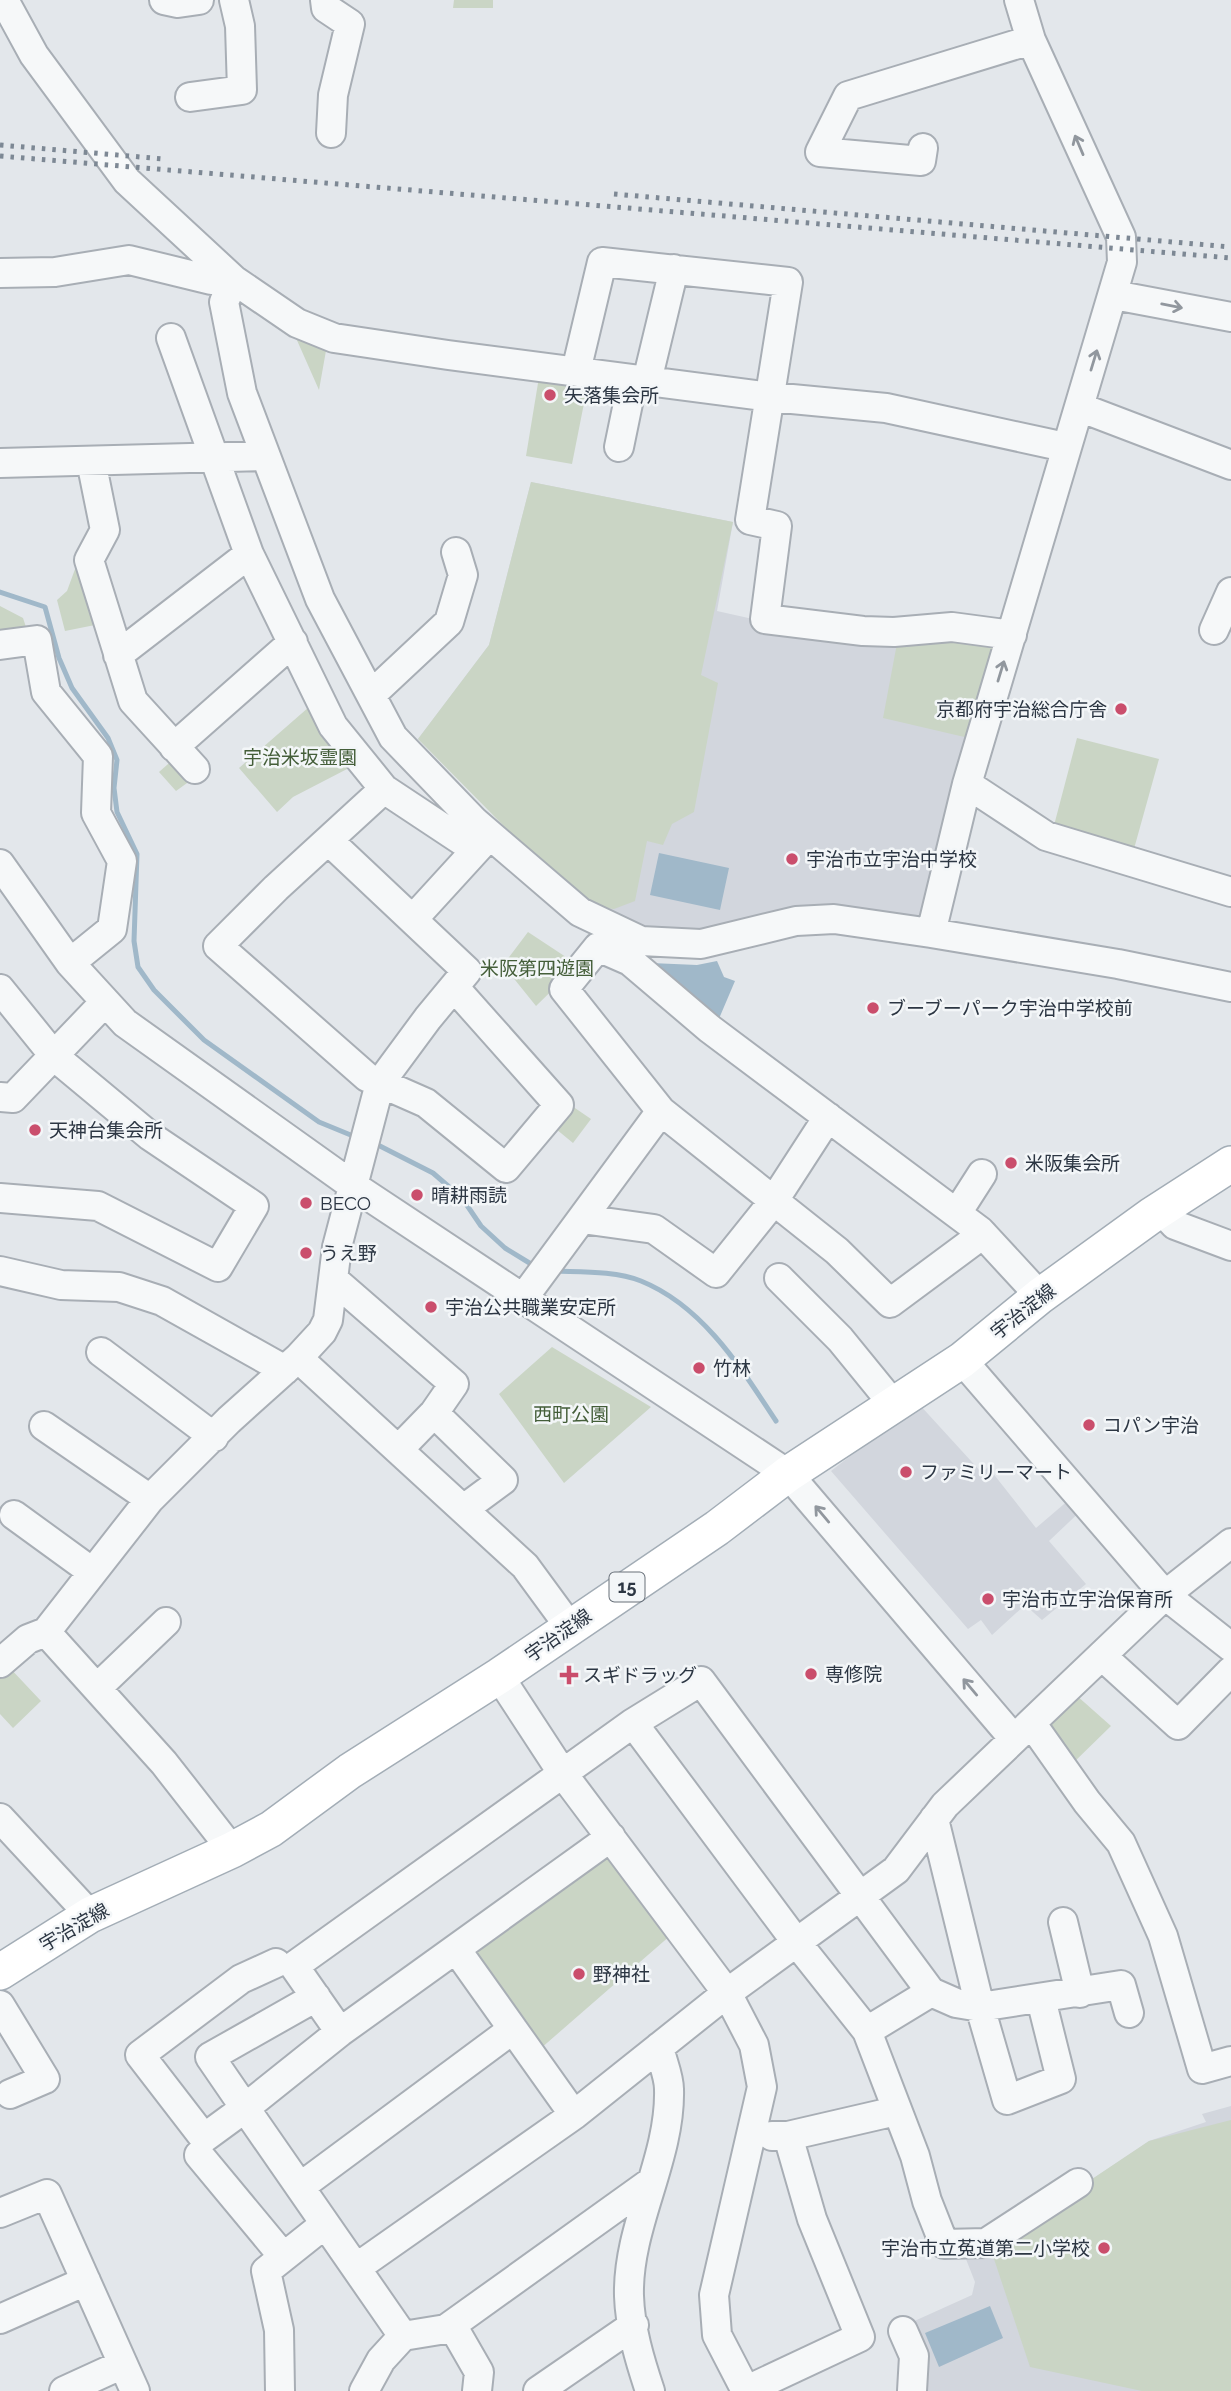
<svg xmlns="http://www.w3.org/2000/svg" width="1231" height="2391" viewBox="0 0 1231 2391" font-family="Raleway,'Noto Sans JP',sans-serif">
	<style>
		.built { fill: #d2d6dd }
		.green { fill: #cad5c5 }
		.water { fill: #a0b8c9 }
		.lines { fill: none; stroke-linecap: round; stroke-linejoin: round }
		.stream { stroke: #a0b8c9; stroke-width: 5 }
		.minor-casing { stroke: #a8aeb5; stroke-width: 32 }
		.major-casing { stroke: #a3adb6; stroke-width: 38 }
		.minor { stroke: #f6f8f9; stroke-width: 28 }
		.major { stroke: #fff; stroke-width: 35 }
		.rail { stroke: #7d8894; stroke-width: 5; stroke-dasharray: 3.5 7; stroke-linecap: butt }
		.oneway { stroke: #91979e }
		.poi-dot { fill: #ca4e6c; stroke: #f3f6f8; stroke-width: 2.5 }
		.labels { text-anchor: middle; stroke-width: 5; stroke-linejoin: round; paint-order: stroke }
		.shield { fill: #f3f6f8; stroke: #687079; stroke-width: 2 }
		.shield-label { font-size: 18px; font-weight: bold; fill: #2c3643 }
		.poi-label { font-size: 19px; fill: #2c3643; stroke: #f3f6f8; text-anchor: start }
		.park-label { font-size: 19px; fill: #445e39; stroke: #f3f6f8 }
		.street-label { font-size: 19px; fill: #2c3643; stroke: #f3f6f8 }
	</style>
	<rect width="100%" height="100%" fill="#e3e7eb"/>
	<!-- built -->
	<path class="built" d="M 531,482 L 733,522 L 717,611 L 794,628 L 997,640 L 924,911 L 916,921 L 660,936 L 619,922 L 418,739 L 489,645 Z
		M 918,1403 L 982,1473 L 988,1467 L 1036,1528 L 1077,1493 L 1087,1505 L 1049,1541 L 1086,1584 L 1042,1620 L 1025,1605 L 992,1635 L 981,1620 L 968,1629 L 831,1471 Z
		M 1231,2106 L 1231,2391 L 918,2391 L 910,2323 L 972,2295 L 975,2282 L 962,2249 L 1091,2180 L 1149,2141 L 1206,2122 L 1202,2114 Z"/>
	<!-- green -->
	<path class="green" d="M 454,0 L 493,0 L 493,8 L 453,8 Z
		M 292,329 L 327,345 L 319,390 Z
		M 540,371 L 589,378 L 572,464 L 526,456 Z
		M 531,482 L 733,522 L 701,675 L 718,683 L 694,812 L 672,824 L 663,845 L 647,841 L 635,901 L 614,909 L 592,906 L 562,885 L 418,739 L 489,645 Z
		M 78,561 L 100,624 L 65,631 L 57,600 L 67,591 Z
		M 0,606 L 23,618 L 27,630 L 0,635 Z
		M 898,638 L 997,640 L 973,739 L 883,718 Z
		M 309,707 L 349,768 L 293,797 L 277,812 L 239,768 Z
		M 1077,738 L 1159,759 L 1132,856 L 1052,833 Z
		M 176,757 L 194,778 L 176,791 L 159,772 Z
		M 528,932 L 578,965 L 536,1006 L 503,965 Z
		M 572,1106 L 591,1119 L 573,1143 L 556,1129 Z
		M 552,1347 L 651,1407 L 564,1483 L 499,1394 Z
		M 8,1666 L 41,1701 L 13,1728 L 0,1714 L 0,1674 Z
		M 1076,1695 L 1111,1726 L 1070,1766 L 1049,1730 L 1054,1715 Z
		M 611,1837 L 679,1928 L 532,2056 L 456,1949 Z
		M 1231,2120 L 1231,2391 L 1142,2391 L 1030,2367 L 990,2247 L 1149,2141 Z"/>
	<!-- water -->
	<path class="water" d="M 659,853 L 729,868 L 720,910 L 650,895 Z
		M 717,961 L 724,977 L 735,981 L 718,1021 L 651,963 L 697,965 Z
		M 990,2306 L 1003,2338 L 939,2367 L 925,2333 Z"/>
	<g class="lines">
		<!-- stream -->
		<path class="stream" d="M 0,592 L 45,607 L 59,658 L 72,688 L 108,738 L 117,760 L 114,788 L 117,812 L 137,854 L 134,941 L 138,967 L 154,990 L 204,1040 L 319,1122 L 358,1138
			M 374,1143 L 433,1173 L 462,1198 L 481,1226 L 505,1248 L 536,1267
			M 556,1271 C 582,1272 616,1271 641,1281 C 703,1306 741,1368 776,1421"/>
		<defs>
			<path id="minor" d="M 4,0 L 34,55 L 127,181 L 234,280 L 297,323 L 334,338 L 448,355 L 771,397 L 886,408 L 1065,447
				M 164,0 L 178,3 L 199,0
				M 325,0 L 326,8 L 350,24 L 333,95 L 331,133
				M 1019,0 L 1031,40 L 1121,237 L 1122,262 L 967,784 L 931,933 L 1118,964 L 1231,987
				M 190,97 L 242,90 L 240,26 L 234,0
				M 923,148 L 921,161 L 820,152 L 848,96 L 1031,40
				M 0,273 L 55,272 L 129,260 L 211,280 L 234,280
				M 234,280 L 224,302 L 242,393 L 320,599 L 393,737 L 475,822 L 580,912 L 641,941 L 701,944 L 796,921 L 834,919 L 931,933
				M 1114,295 L 1231,317
				M 171,338 L 249,554 L 333,726 L 384,789
				M 576,371 L 602,262 L 788,282 L 750,520 L 777,526 L 765,619 L 863,631 L 894,632 L 952,627 L 1012,635
				M 647,381 L 674,269
				M 1079,407 L 1231,465
				M 619,447 L 633,379
				M 91,461 L 105,530 L 89,560 L 133,701 L 195,769
				M 0,463 L 263,456
				M 1214,630 L 1231,592
				M 0,645 L 37,640 L 46,692 L 98,756 L 96,813 L 122,861 L 112,929 L 70,963
				M 118,655 L 249,554
				M 372,694 L 449,622 L 463,575 L 456,552
				M 174,747 L 293,642
				M 967,784 L 1046,836 L 1231,892
				M 0,864 L 70,963 L 125,1023 L 352,1185 L 788,1474 L 1014,1739
				M 413,919 L 487,838
				M 454,987 L 559,1105 L 506,1168 L 426,1103 L 367,1077 L 218,946 L 276,888 L 384,789 L 476,850
				M 0,989 L 55,1057 L 150,1136 L 254,1206 L 218,1267 L 98,1206 L 0,1198
				M 0,1097 L 13,1098 L 105,1002
				M 1161,1210 L 1175,1225 L 1231,1246
				M 957,1213 L 982,1174
				M 582,1219 L 654,1229 L 716,1273 L 773,1202 L 828,1117
				M 983,1234 L 890,1303 L 837,1251 L 661,1111 L 564,989 L 598,947 L 630,961 L 710,1029 L 980,1231 L 1040,1296
				M 0,1271 L 61,1285 L 119,1287 L 162,1301 L 285,1370
				M 779,1278 L 840,1339 L 893,1404
				M 333,1279 L 454,1384 L 434,1413 L 399,1449
				M 524,1297 L 661,1111
				M 101,1352 L 214,1437
				M 298,1358 L 525,1566 L 569,1626
				M 962,1360 L 1165,1595 L 1231,1647
				M 434,1413 L 503,1480 L 465,1508
				M 44,1426 L 150,1499
				M 14,1515 L 91,1571
				M 46,1632 L 164,1763 L 232,1850
				M 1102,1656 L 1178,1725 L 1231,1671
				M 0,1663 L 28,1639 L 46,1632 L 150,1499 L 229,1420 L 298,1358 L 322,1332 L 328,1320 L 337,1247 L 380,1083 L 428,1018 L 467,971 L 329,841
				M 499,1676 L 563,1774 L 727,1993 L 754,2045 L 762,2087 L 714,2295 L 717,2335 L 746,2391
				M 97,1688 L 166,1622
				M 633,1723 L 797,1943 L 867,2031 L 915,2156 L 927,2201 L 944,2244 L 986,2243 L 1078,2183
				M 1032,1724 L 1087,1802 L 1121,1843 L 1163,1936 L 1202,2069 L 1231,2061
				M 0,1818 L 90,1915
				M 934,1819 L 980,2007 L 1007,2100 L 1061,2079 L 1041,1999
				M 1063,1922 L 1080,1993
				M 456,1949 L 574,2115
				M 276,1963 L 241,1979 L 140,2055 L 204,2138 L 245,2108 L 210,2057 L 316,1997
				M 0,2005 L 45,2079 L 10,2094
				M 867,2031 L 931,1992 L 956,2003 L 980,2007 L 1121,1985 L 1129,2013
				M 340,2032 L 294,1966 L 633,1723 L 701,1681 L 931,1992
				M 772,2136 L 788,2136 L 896,2111
				M 199,2155 L 282,2255
				M 300,2187 L 513,2029
				M 0,2213 L 47,2194 L 135,2391
				M 356,2268 L 574,2115 L 727,1993 L 896,1870 L 945,1805 L 1165,1595 L 1231,1543
				M 0,2319 L 86,2281
				M 452,2325 L 479,2372 L 477,2391
				M 903,2331 L 914,2356 L 912,2391
				M 403,2336 L 245,2108 L 340,2032 L 611,1837
				M 64,2391 L 123,2364
				M 280,2391 L 279,2330 L 266,2271 L 325,2224
				M 364,2391 L 381,2360 L 403,2336 L 446,2329 L 651,2182
				M 538,2391 L 634,2325
				M 650,2391 C 640,2361 630,2328 629,2296 C 627,2226 671,2159 669,2089 C 669,2076 662,2061 659,2047
				M 745,2391 L 860,2337 L 812,2219 L 788,2136"/>
			<path id="major" d="M 0,1972 L 90,1915 L 232,1850 L 271,1829 L 350,1771 L 499,1676 L 717,1528 L 788,1474 L 962,1360 L 1040,1296 L 1152,1215 L 1231,1164"/>
		</defs>
		<!-- minor casing -->
		<use href="#minor" class="minor-casing"/>
		<!-- major casing -->
		<use href="#major" class="major-casing"/>
		<!-- minor -->
		<use href="#minor" class="minor"/>
		<!-- major -->
		<use href="#major" class="major"/>
		<!-- rail -->
		<path class="rail" d="M 0,145 L 164,159
			M 0,156 L 1231,258
			M 614,194 L 1231,247"/>
	</g>
	<!-- one-way arrows -->
	<defs><path id="oneway-shaft" d="M-6 0H5M1.5-3L5.5 0L1.5 3" fill="none" stroke-width="1.6" stroke-linecap="round" stroke-linejoin="round" transform="scale(1.75)"/></defs>
	<g class="oneway">
		<use href="#oneway-shaft" transform="translate(1079 145) rotate(-113)"/>
		<use href="#oneway-shaft" transform="translate(1172 306) rotate(11)"/>
		<use href="#oneway-shaft" transform="translate(1094 360) rotate(-73)"/>
		<use href="#oneway-shaft" transform="translate(1001 671) rotate(-73)"/>
		<use href="#oneway-shaft" transform="translate(822 1514) rotate(-130)"/>
		<use href="#oneway-shaft" transform="translate(970 1687) rotate(-130)"/>
	</g>
	<!-- markers -->
	<g class="poi-dot">
		<circle cx="550" cy="395" r="7"/>
		<circle cx="1121" cy="709" r="7"/>
		<circle cx="792" cy="859" r="7"/>
		<circle cx="873" cy="1008" r="7"/>
		<circle cx="35" cy="1130" r="7"/>
		<circle cx="1011" cy="1163" r="7"/>
		<circle cx="417" cy="1195" r="7"/>
		<circle cx="306" cy="1203" r="7"/>
		<circle cx="306" cy="1253" r="7"/>
		<circle cx="431" cy="1307" r="7"/>
		<circle cx="699" cy="1368" r="7"/>
		<circle cx="1089" cy="1425" r="7"/>
		<circle cx="906" cy="1472" r="7"/>
		<circle cx="988" cy="1599" r="7"/>
		<circle cx="811" cy="1674" r="7"/>
		<path d="M565.5 1664.5h7v7h7v7h-7v7h-7v-7h-7v-7h7z"/>
		<circle cx="579" cy="1974" r="7"/>
		<circle cx="1104" cy="2248" r="7"/>
	</g>
	<g class="labels">
		<!-- shield labels -->
		<rect class="shield" x="609.5" y="1572.5" width="35" height="29" rx="5"/>
		<g class="shield-label">
			<text x="627" y="1593">15</text>
		</g>
		<!-- poi labels -->
		<g class="poi-label">
			<text x="564" y="402">矢落集会所</text>
			<text x="1107" y="716" text-anchor="end">京都府宇治総合庁舎</text>
			<text x="806" y="866">宇治市立宇治中学校</text>
			<text x="887" y="1015">ブーブーパーク宇治中学校前</text>
			<text x="49" y="1137">天神台集会所</text>
			<text x="1025" y="1170">米阪集会所</text>
			<text x="431" y="1202">晴耕雨読</text>
			<text x="320" y="1210">BECO</text>
			<text x="320" y="1260">うえ野</text>
			<text x="445" y="1314">宇治公共職業安定所</text>
			<text x="713" y="1375">竹林</text>
			<text x="1103" y="1432">コパン宇治</text>
			<text x="920" y="1479">ファミリーマート</text>
			<text x="1002" y="1606">宇治市立宇治保育所</text>
			<text x="825" y="1681">専修院</text>
			<text x="583" y="1682">スギドラッグ</text>
			<text x="593" y="1981">野神社</text>
			<text x="1090" y="2255" text-anchor="end">宇治市立菟道第二小学校</text>
		</g>
		<!-- park labels -->
		<g class="park-label">
			<text x="300" y="764">宇治米坂霊園</text>
			<text x="537" y="975">米阪第四遊園</text>
			<text x="571" y="1421">西町公園</text>
		</g>
		<!-- street labels -->
		<g class="street-label">
			<text transform="translate(1023 1311) rotate(-38)" y="7">宇治淀線</text>
			<text transform="translate(558 1635) rotate(-35)" y="7">宇治淀線</text>
			<text transform="translate(74 1927) rotate(-30)" y="7">宇治淀線</text>
		</g>
	</g>
</svg>
